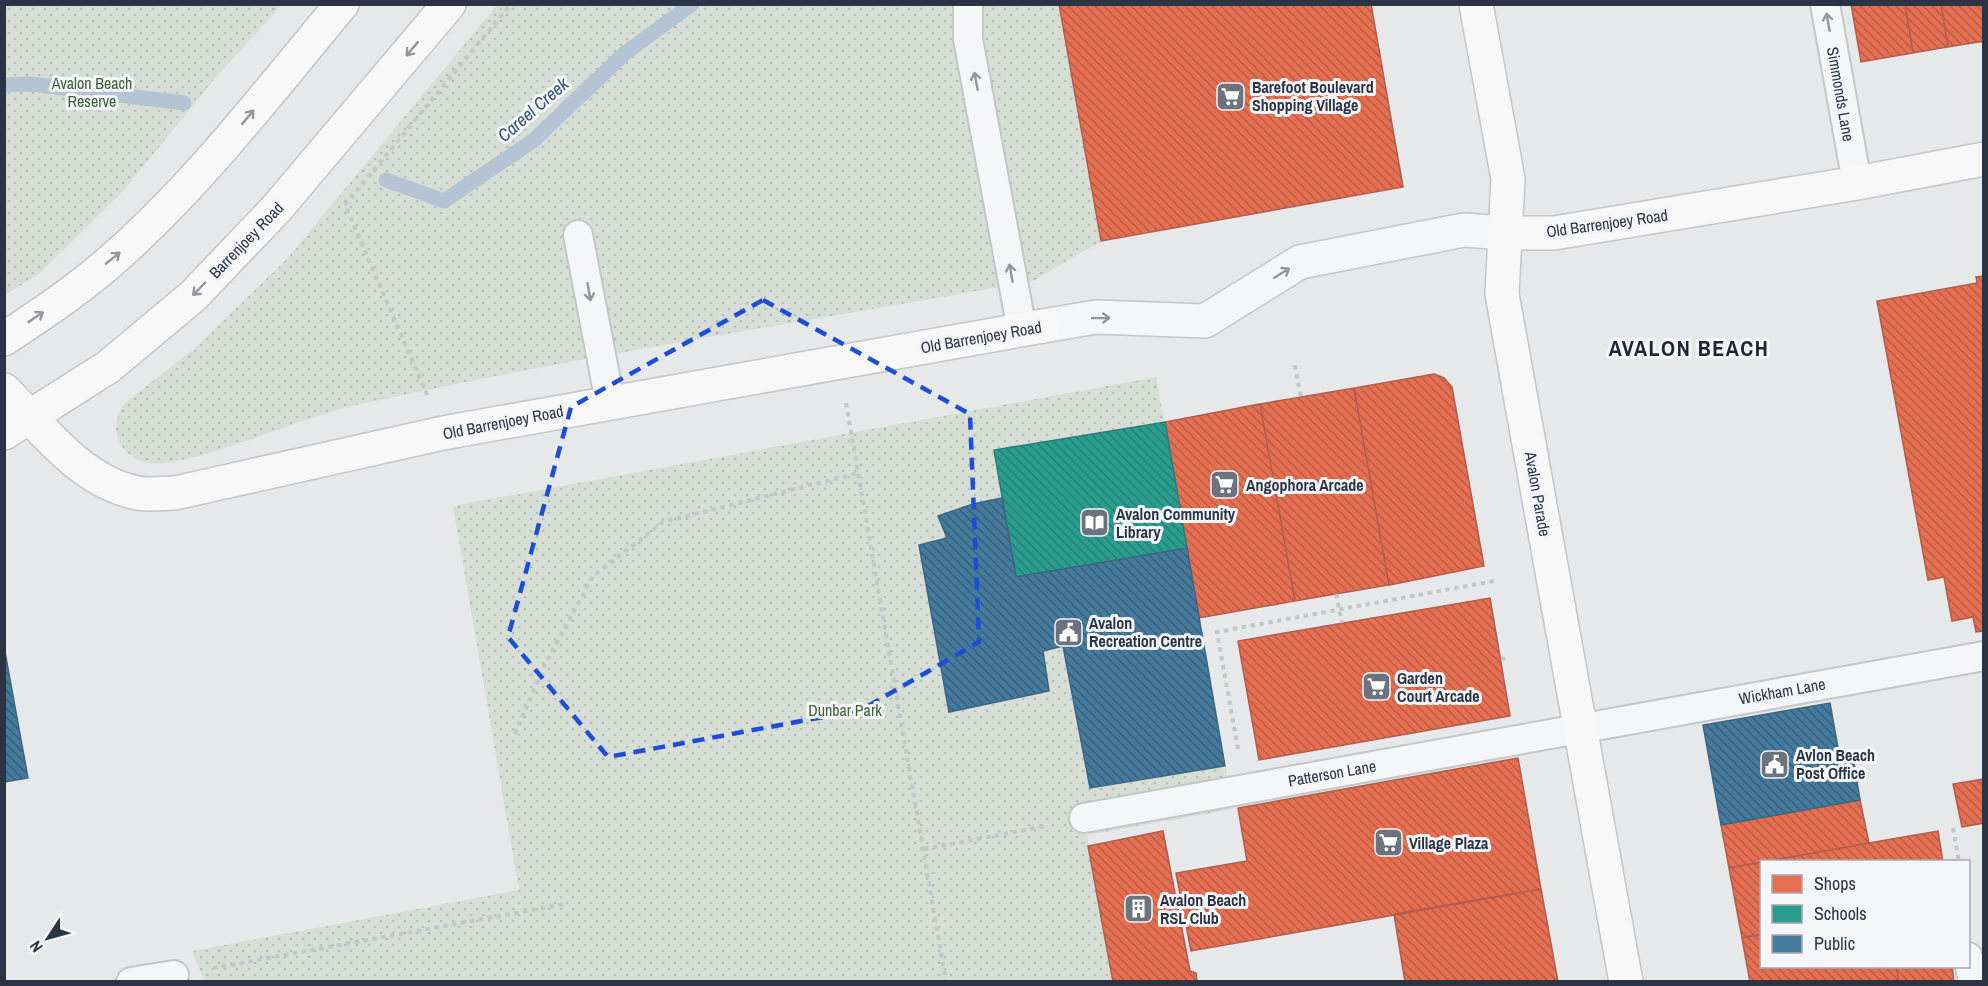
<svg xmlns="http://www.w3.org/2000/svg" width="1988" height="986" viewBox="0 0 1988 986" font-family="'Archivo Narrow',sans-serif">
	<style>
		.grass { fill: url(#grass-dots) }
		.shops { fill: url(#shops-back-hatch); stroke: #af5d4d; stroke-width: 1.5 }
		.schools { fill: url(#schools-back-hatch); stroke: #2a7e79; stroke-width: 1.5 }
		.public { fill: url(#public-back-hatch); stroke: #3d6683; stroke-width: 1.5 }
		.lines { fill: none; stroke-linecap: round; stroke-linejoin: round }
		.stream { stroke: #b4c4d5; stroke-width: 15 }
		.lane-casing { stroke: #c4c6c8; stroke-width: 32 }
		.street-casing { stroke: #c4c6c8; stroke-width: 36 }
		.secondary-casing { stroke: #c4c6c8; stroke-width: 36 }
		.primary-casing { stroke: #c2c5c8; stroke-width: 36 }
		.path { stroke: #c5c6ca; stroke-width: 4; stroke-dasharray: 4.5 4.5; stroke-linecap: butt }
		.lane { stroke: #f5f6f7; stroke-width: 28 }
		.street { stroke: #f5f6f7; stroke-width: 33 }
		.secondary { stroke: #f8f8f8; stroke-width: 33 }
		.primary { stroke: #f8f8f8; stroke-width: 33 }
		.oneway { stroke: #90959e }
		.oneway2 { stroke: #92969e }
		.marked { fill: none; stroke: #1d4ed8; stroke-width: 4.5; stroke-dasharray: 12 8; stroke-linejoin: round }
		.labels { text-anchor: middle; stroke-width: 6; stroke-linejoin: round; paint-order: stroke }
		.park-label { font-size: 16px; fill: #3f6138; stroke: #f4f6f9 }
		.poi-label { font-size: 16px; font-weight: bold; fill: #2b3445; stroke: #f4f6f9; text-anchor: start }
		.street-label { font-size: 16px; fill: #2b3445; stroke: #f4f6f9 }
		.water-label { font-size: 18px; font-style: italic; fill: #34527a; stroke: #f4f6f9 }
		.district-label { font-size: 22px; font-weight: bold; letter-spacing: 1.5px; fill: #1d2536; stroke: #f4f6f9 }
	</style>
	<defs>
		<pattern id="grass-dots" width="8" height="8" patternUnits="userSpaceOnUse" patternTransform="scale(1.5)"><rect width="8" height="8" fill="#d6ded6"/><path d="M2 2h.1M6 6h.1" fill="none" stroke="#b8bfb9" stroke-width="1.8" stroke-linecap="round"/></pattern>
		<pattern id="shops-back-hatch" width="6" height="6" patternUnits="userSpaceOnUse" patternTransform="scale(1.5)"><rect width="6" height="6" fill="#e76f51"/><path d="M-1 5l2 2M0 0l6 6M5-1l2 2" fill="none" stroke="#bb5c45"/></pattern>
		<pattern id="schools-back-hatch" width="6" height="6" patternUnits="userSpaceOnUse" patternTransform="scale(1.5)"><rect width="6" height="6" fill="#2a9d8f"/><path d="M-1 5l2 2M0 0l6 6M5-1l2 2" fill="none" stroke="#248177"/></pattern>
		<pattern id="public-back-hatch" width="6" height="6" patternUnits="userSpaceOnUse" patternTransform="scale(1.5)"><rect width="6" height="6" fill="#457b9d"/><path d="M-1 5l2 2M0 0l6 6M5-1l2 2" fill="none" stroke="#37607b"/></pattern>
	</defs>
	<rect width="100%" height="100%" fill="#e6e8ea"/>
	<!-- grass -->
	<path class="grass" d="M 5,4 L 282,5 L 216,77 L 124,190 L 40,273 L 5,295 Z
		M 497,5 L 1059,5 L 1101,241 L 1033,281 C 810,321 586,355 365,403 C 297,418 235,451 166,463 C 129,469 100,434 126,402 L 193,350 L 287,259 Z
		M 1156,377 L 1233,809 L 1087,835 L 1113,981 L 205,982 L 192,951 L 519,890 L 453,506 Z"/>
	<!-- shops -->
	<path class="shops" d="M 1059,4 L 1371,4 L 1403,187 L 1101,241 Z
		M 1851,4 L 1905,4 L 1913,53 L 1861,62 Z
		M 1905,4 L 1941,4 L 1948,47 L 1913,53 Z
		M 1941,4 L 1984,4 L 1984,41 L 1948,47 Z
		M 1984,276 L 1984,631 L 1976,632 L 1973,617 L 1952,621 L 1944,577 L 1928,580 L 1877,301 L 1977,283 L 1976,277 Z
		M 1434,374 L 1444,378 L 1452,387 L 1484,566 L 1389,585 L 1354,388 Z
		M 1354,388 L 1389,585 L 1295,601 L 1260,404 Z
		M 1260,404 L 1295,601 L 1199,618 L 1165,422 Z
		M 1490,598 L 1510,716 L 1259,760 L 1238,641 Z
		M 1518,758 L 1541,889 L 1191,951 L 1176,873 L 1247,861 L 1238,808 Z
		M 1984,779 L 1984,823 L 1962,827 L 1953,784 Z
		M 1860,800 L 1869,843 L 1729,868 L 1721,825 Z
		M 1163,831 L 1190,971 L 1196,973 L 1197,982 L 1113,982 L 1088,846 Z
		M 1938,831 L 1943,862 L 1764,862 L 1869,843 Z
		M 1762,862 L 1762,934 L 1742,938 L 1729,868 Z
		M 1541,889 L 1558,982 L 1405,982 L 1394,914 Z
		M 1762,934 L 1762,966 L 1896,966 L 1899,982 L 1750,982 L 1742,938 Z
		M 1896,966 L 1952,966 L 1954,982 L 1899,982 Z"/>
	<!-- schools -->
	<path class="schools" d="M 1165,422 L 1187,548 L 1016,577 L 994,450 Z"/>
	<!-- public -->
	<path class="public" d="M 1002,498 L 1016,577 L 1187,548 L 1225,766 L 1090,788 L 1063,646 L 1043,651 L 1049,691 L 949,712 L 919,545 L 947,538 L 938,516 L 973,504 Z
		M 5,652 L 28,778 L 4,782 L 4,653 Z
		M 1830,703 L 1841,765 L 1854,763 L 1860,800 L 1721,825 L 1703,725 Z"/>
	<g class="lines">
		<!-- stream -->
		<path class="stream" d="M 4,85 L 31,84 L 184,103
			M 386,180 L 444,201 L 534,140 L 624,54 L 692,4"/>
		<defs>
			<path id="lane" d="M 968,4 L 968,39 L 1022,330
				M 1825,4 L 1857,183
				M 578,235 L 610,402
				M 1084,818 L 1984,656
				M 1968,957 L 1973,982
				M 131,982 L 174,975"/>
			<path id="street" d="M 1043,326 L 1096,317 L 1205,321 L 1300,262 L 1464,230 L 1504,233"/>
			<path id="secondary" d="M 1476,4 L 1508,179 L 1502,294 L 1626,982
				M 1504,233 L 1554,233 L 1857,183 L 1984,159
				M 4,390 C 42,428 79,479 133,492 C 146,496 161,493 175,493 L 443,433 L 1043,326"/>
			<path id="primary" d="M 4,339 C 45,312 85,285 121,252 C 203,178 271,89 342,4
				M 4,433 L 108,367 L 193,296 L 277,208 L 449,4"/>
		</defs>
		<!-- lane casing -->
		<use href="#lane" class="lane-casing"/>
		<!-- street casing -->
		<use href="#street" class="street-casing"/>
		<!-- secondary casing -->
		<use href="#secondary" class="secondary-casing"/>
		<!-- primary casing -->
		<use href="#primary" class="primary-casing"/>
		<!-- path -->
		<path class="path" d="M 1295,365 L 1301,398
			M 427,395 L 345,205 L 511,4
			M 846,403 L 946,982
			M 1336,594 L 1342,623
			M 1501,659 L 1508,658
			M 515,734 L 544,666 L 593,576 L 663,522 L 858,473
			M 1238,749 L 1217,632 L 1494,581
			M 1953,828 L 1959,862
			M 924,849 L 1047,826
			M 213,968 L 565,904"/>
		<!-- lane -->
		<use href="#lane" class="lane"/>
		<!-- street -->
		<use href="#street" class="street"/>
		<!-- secondary -->
		<use href="#secondary" class="secondary"/>
		<!-- primary -->
		<use href="#primary" class="primary"/>
	</g>
	<!-- one-way arrows -->
	<defs><path id="oneway-shaft" d="M-6 0H5M1.5-3L5.5 0L1.5 3" fill="none" stroke-width="1.6" stroke-linecap="round" stroke-linejoin="round" transform="scale(1.5)"/></defs>
	<g class="oneway">
		<use href="#oneway-shaft" transform="translate(1828 22) rotate(-100)"/>
		<use href="#oneway-shaft" transform="translate(976 81) rotate(-101)"/>
		<use href="#oneway-shaft" transform="translate(1011 273) rotate(-100)"/>
		<use href="#oneway-shaft" transform="translate(1282 273) rotate(-32)"/>
		<use href="#oneway-shaft" transform="translate(589 292) rotate(80)"/>
		<use href="#oneway-shaft" transform="translate(1101 318) rotate(-1)"/>
	</g>
	<g class="oneway2">
		<use href="#oneway-shaft" transform="translate(412 49) rotate(130)"/>
		<use href="#oneway-shaft" transform="translate(248 117) rotate(-50)"/>
		<use href="#oneway-shaft" transform="translate(113 258) rotate(-39)"/>
		<use href="#oneway-shaft" transform="translate(199 289) rotate(134)"/>
		<use href="#oneway-shaft" transform="translate(36 317) rotate(-34)"/>
	</g>
	<!-- marked area -->
	<path class="marked" d="M 763,300 L 970,414 L 979,642 L 861,710 L 608,757 L 508,637 L 571,407 Z"/>
	<!-- icons -->
	<defs>
		<symbol id="supermarket-square" viewBox="-11 -11 22 22"><rect x="-9" y="-9" width="18" height="18" rx="4" fill="#6c737f" stroke="#f4f6f9"/><path d="M-6-5.5h2.5l.6 2H6L4.5 2H-2.5L-4.4-4H-6ZM-1.5 3.2a1.3 1.3 0 1 0 .1 0ZM3 3.2a1.3 1.3 0 1 0 .1 0Z" fill="#fff"/></symbol>
		<symbol id="library-square" viewBox="-11 -11 22 22"><rect x="-9" y="-9" width="18" height="18" rx="4" fill="#6c737f" stroke="#f4f6f9"/><path d="M-6-4Q-3-5.5-.7-3.5V5Q-3 3-6 4ZM6-4Q3-5.5 .7-3.5V5Q3 3 6 4Z" fill="#fff"/></symbol>
		<symbol id="civic-square" viewBox="-11 -11 22 22"><rect x="-9" y="-9" width="18" height="18" rx="4" fill="#6c737f" stroke="#f4f6f9"/><path d="M-.6-6.5H3V-4.5H.6V-3L4-1V1h2V6H-6V1h2V-1L-.6-3ZM-1.2 2.5V6h2.4V2.5Z" fill="#fff"/></symbol>
		<symbol id="building-square" viewBox="-11 -11 22 22"><rect x="-9" y="-9" width="18" height="18" rx="4" fill="#6c737f" stroke="#f4f6f9"/><path d="M-4-6H4V6H1V3H-1V6H-4ZM-2.5-4.3h1.7v1.8h-1.7ZM.8-4.3h1.7v1.8H.8ZM-2.5-1h1.7V.8h-1.7ZM.8-1h1.7V.8H.8Z" fill="#fff"/></symbol>
	</defs>
	<g fill-rule="evenodd">
		<use href="#supermarket-square" x="1214" y="80" width="33" height="33"/>
		<use href="#supermarket-square" x="1208" y="468" width="33" height="33"/>
		<use href="#library-square" x="1078" y="506" width="33" height="33"/>
		<use href="#civic-square" x="1052" y="616" width="33" height="33"/>
		<use href="#supermarket-square" x="1360" y="670" width="33" height="33"/>
		<use href="#civic-square" x="1758" y="748" width="33" height="33"/>
		<use href="#supermarket-square" x="1372" y="826" width="33" height="33"/>
		<use href="#building-square" x="1122" y="892" width="33" height="33"/>
	</g>
	<g class="labels">
		<!-- park labels -->
		<g class="park-label">
			<text x="92" y="89">Avalon Beach<tspan x="92" dy="18">Reserve</tspan></text>
			<text x="845" y="716">Dunbar Park</text>
		</g>
		<!-- poi labels -->
		<g class="poi-label">
			<text x="1252" y="93">Barefoot Boulevard<tspan x="1252" dy="18">Shopping Village</tspan></text>
			<text x="1246" y="491">Angophora Arcade</text>
			<text x="1116" y="520">Avalon Community<tspan x="1116" dy="18">Library</tspan></text>
			<text x="1089" y="629">Avalon<tspan x="1089" dy="18">Recreation Centre</tspan></text>
			<text x="1397" y="684">Garden<tspan x="1397" dy="18">Court Arcade</tspan></text>
			<text x="1796" y="761">Avlon Beach<tspan x="1796" dy="18">Post Office</tspan></text>
			<text x="1409" y="849">Village Plaza</text>
			<text x="1160" y="906">Avalon Beach<tspan x="1160" dy="18">RSL Club</tspan></text>
		</g>
		<!-- street labels -->
		<g class="street-label">
			<text transform="translate(1841 94) rotate(80)" y="6">Simmonds Lane</text>
			<text transform="translate(1607 223) rotate(-8)" y="6">Old Barrenjoey Road</text>
			<text transform="translate(246 240) rotate(-46)" y="6">Barrenjoey Road</text>
			<text transform="translate(981 337) rotate(-10)" y="6">Old Barrenjoey Road</text>
			<text transform="translate(503 422) rotate(-11)" y="6">Old Barrenjoey Road</text>
			<text transform="translate(1538 494) rotate(80)" y="6">Avalon Parade</text>
			<text transform="translate(1782 691) rotate(-10)" y="6">Wickham Lane</text>
			<text transform="translate(1332 773) rotate(-10)" y="6">Patterson Lane</text>
		</g>
		<!-- water labels -->
		<g class="water-label">
			<text transform="translate(533 110) rotate(-41)" y="6">Careel Creek</text>
		</g>
		<!-- district labels -->
		<g class="district-label">
			<text x="1689" y="356">AVALON BEACH</text>
		</g>
	</g>
	<!-- border -->
	<rect width="1988" height="986" fill="none" stroke="#2b3445" stroke-width="12"/>
	<!-- legend -->
	<rect x="1760" y="860" width="210" height="108" fill="#f4f6f9" stroke="#a4a8b1" stroke-width="1.5"/>
	<rect x="1772" y="875" width="30" height="18" fill="#e76f51" stroke="#a4a8b1" stroke-width="1.5"/>
	<text x="1814" y="890" font-size="18" fill="#2b3445">Shops</text>
	<rect x="1772" y="905" width="30" height="18" fill="#2a9d8f" stroke="#a4a8b1" stroke-width="1.5"/>
	<text x="1814" y="920" font-size="18" fill="#2b3445">Schools</text>
	<rect x="1772" y="935" width="30" height="18" fill="#457b9d" stroke="#a4a8b1" stroke-width="1.5"/>
	<text x="1814" y="950" font-size="18" fill="#2b3445">Public</text>
	<!-- north arrow -->
	<g transform="translate(48 938) rotate(234)" stroke="#f4f6f9" stroke-width="4.5" paint-order="stroke">
	<path d="M0-4.5L10 22L0 15L-10 22Z" fill="#2b3445"/>
	<text y="-9" font-size="16" font-weight="bold" text-anchor="middle" fill="#2b3445">N</text>
	</g>
</svg>
